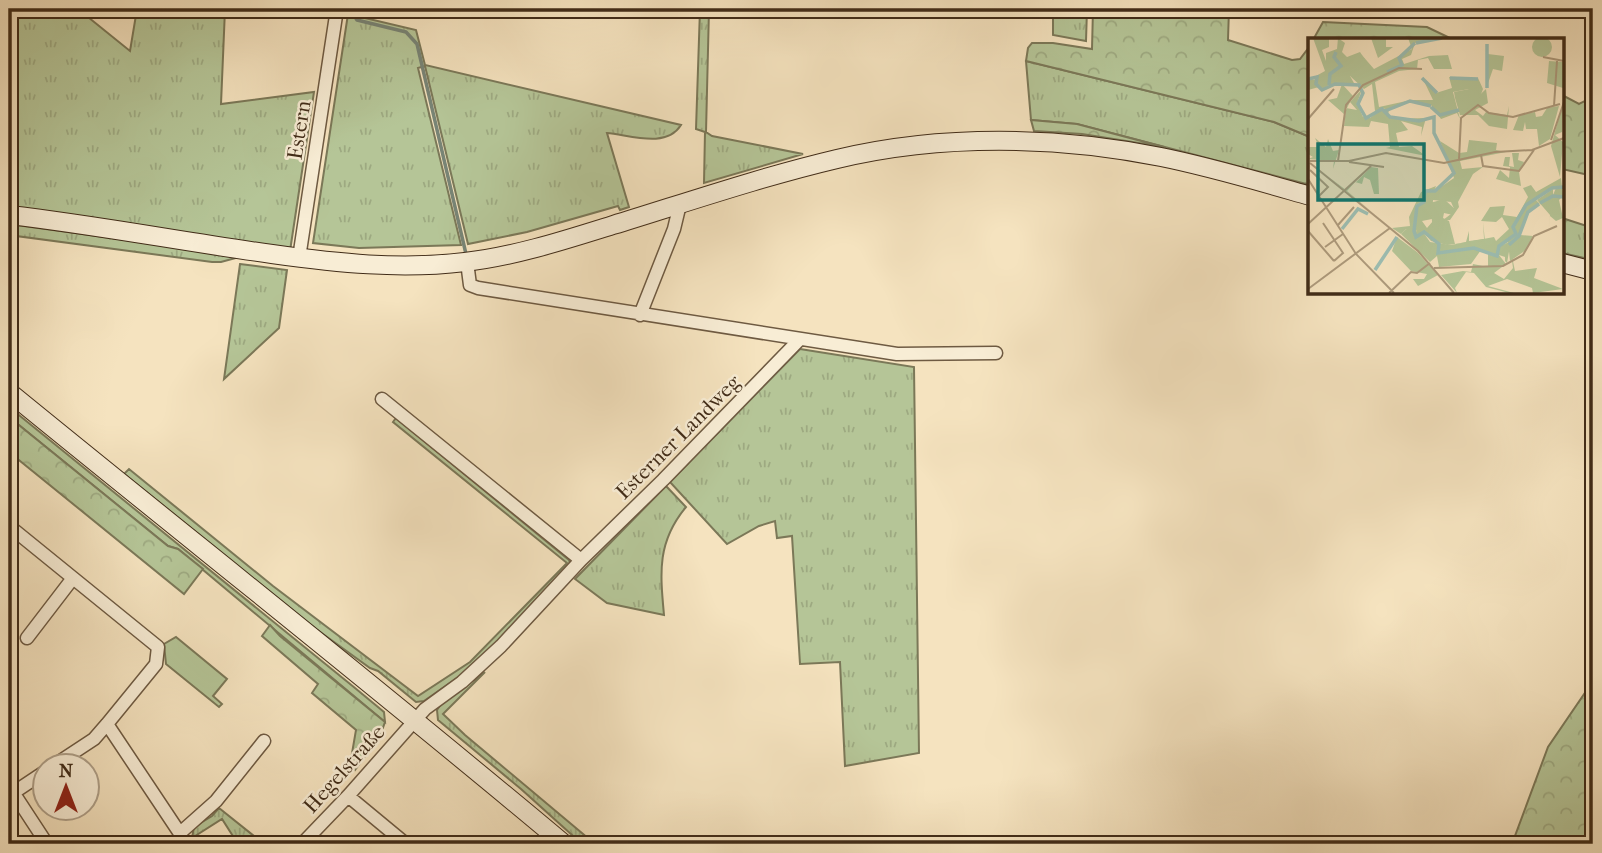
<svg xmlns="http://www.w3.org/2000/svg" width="1602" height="853" viewBox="0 0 1602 853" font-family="'IM FELL French Canon',serif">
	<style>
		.grass { fill: url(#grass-tufts); stroke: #7b7858; stroke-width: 2 }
		.forest { fill: url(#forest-crowns); stroke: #7b7858; stroke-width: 2 }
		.green { fill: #b5c597; stroke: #7b7858; stroke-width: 2 }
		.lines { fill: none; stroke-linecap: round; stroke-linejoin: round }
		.stream { stroke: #788475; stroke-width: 3.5 }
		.street-casing { stroke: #6e5a42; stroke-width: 15 }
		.secondary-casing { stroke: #412c18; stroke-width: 20 }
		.street { stroke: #f8edd5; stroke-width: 12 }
		.secondary { stroke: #f8edd5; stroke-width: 18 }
		.labels { text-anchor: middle; stroke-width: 5; stroke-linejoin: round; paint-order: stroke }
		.street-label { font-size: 21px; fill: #412c18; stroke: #f8edd5 }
		.inset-river { fill: none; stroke: #9cbeb3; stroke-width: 3.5 }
		.inset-road { fill: none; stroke: #ad9a7c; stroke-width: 2 }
		.view { fill: #0f766e; fill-opacity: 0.15; stroke: #0f766e; stroke-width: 3.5 }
		.inset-edge { fill: none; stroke: #412c18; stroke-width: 3.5 }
	</style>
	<defs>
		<pattern id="grass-tufts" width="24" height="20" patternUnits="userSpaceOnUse" patternTransform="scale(1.75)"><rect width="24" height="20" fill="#b5c597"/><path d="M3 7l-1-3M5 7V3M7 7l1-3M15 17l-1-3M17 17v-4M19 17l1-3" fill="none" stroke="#9da981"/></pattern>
		<pattern id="forest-crowns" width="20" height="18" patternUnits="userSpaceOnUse" patternTransform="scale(1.75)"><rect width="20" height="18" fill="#b5c597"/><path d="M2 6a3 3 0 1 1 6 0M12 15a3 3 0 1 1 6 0" fill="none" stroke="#9da981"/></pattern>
	</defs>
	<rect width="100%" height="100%" fill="#f5e3bf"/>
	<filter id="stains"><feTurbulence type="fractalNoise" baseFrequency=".00286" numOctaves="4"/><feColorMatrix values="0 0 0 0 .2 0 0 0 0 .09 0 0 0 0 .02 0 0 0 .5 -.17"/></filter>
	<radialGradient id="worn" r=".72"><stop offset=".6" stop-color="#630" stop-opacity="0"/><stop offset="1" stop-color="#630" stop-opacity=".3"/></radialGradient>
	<!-- grass -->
	<path class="grass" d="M 9,9 L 78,9 L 130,51 L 137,9 L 225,9 L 221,104 L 314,92 L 290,251 L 9,211 L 9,50 L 14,50 L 15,27 L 9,18 Z
		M 700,9 L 709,9 L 706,132 L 712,136 L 803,154 L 704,183 L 705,132 L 696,129 Z
		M 1053,9 L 1087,9 L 1086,41 L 1053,35 Z
		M 348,14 L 416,30 L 425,65 L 681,125 C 666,149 630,135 607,133 L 629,207 L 620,210 L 618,206 L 527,232 L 468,244 L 425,66 L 418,68 L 461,245 L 359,248 L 313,243 Z
		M 1026,61 L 1274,122 L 1310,137 L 1310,185 L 1077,124 L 1031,120 Z
		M 1562,218 L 1593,228 L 1593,260 L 1562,253 Z
		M 9,224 L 243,256 L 221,262 L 212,262 L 9,235 Z
		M 240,264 L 287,270 L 279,328 L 224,379 Z
		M 800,349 L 914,367 L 919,753 L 845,766 L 840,662 L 800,664 L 792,536 L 777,538 L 775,521 L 759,526 L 727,544 L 670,482 Z
		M 9,407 L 355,688 L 384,712 L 385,722 L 178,549 L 168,546 L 9,417 Z
		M 396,418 L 569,560 L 571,566 L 470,669 L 424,701 L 416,702 L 378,671 L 370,668 L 305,621 L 124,474 L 129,469 L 273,586 L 418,696 L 470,662 L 567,563 L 393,422 Z
		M 666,486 L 686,507 C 657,542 660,572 664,615 L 607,603 L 575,579 Z
		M 485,672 L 443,714 L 465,735 L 595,844 L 582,844 L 521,789 L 438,720 L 437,710 L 441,704 Z
		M 219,808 L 264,844 L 238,844 L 222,819 L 192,838 L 194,827 L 212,816 Z"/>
	<!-- forest -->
	<path class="forest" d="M 1093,9 L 1229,9 L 1228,40 L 1292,60 L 1300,59 L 1310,46 L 1310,137 L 1274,122 L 1026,61 L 1028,48 L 1032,43 L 1053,43 L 1092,49 Z
		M 1323,22 L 1427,27 L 1454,40 L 1313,40 Z
		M 1562,95 L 1579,104 L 1593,97 L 1593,176 L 1562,169 Z
		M 1031,120 L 1077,124 L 1164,147 L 1082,134 L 1034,131 Z
		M 9,417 L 168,546 L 178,549 L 203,569 L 184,594 L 9,452 Z
		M 270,625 L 280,636 L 385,722 L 380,736 L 355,770 L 350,765 L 356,730 L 312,693 L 318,684 L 262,636 Z
		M 1593,681 L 1593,844 L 1512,844 L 1548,747 Z"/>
	<!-- green -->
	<path class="green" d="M 176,637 L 227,679 L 213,696 L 222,704 L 219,707 L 166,664 L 164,644 Z"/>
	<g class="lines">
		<!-- stream -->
		<path class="stream" d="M 350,9 L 357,20 L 406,32 L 417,44 L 466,254"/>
		<defs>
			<path id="street" d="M 299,258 L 337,9
				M 467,262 L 470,285 L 478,288 L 897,354 L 996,353
				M 640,315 L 674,229 L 680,204
				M 382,399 L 581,560
				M 9,526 L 158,647 L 156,664 L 107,724 L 94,739 L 53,766
				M 27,638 L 73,578
				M 107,724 L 187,844
				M 9,786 L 47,844
				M 13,793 L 46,771
				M 348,796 L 406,844
				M 180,833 L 216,801 L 264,741
				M 302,844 L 348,796 L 425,709 L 462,682 L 501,646 L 581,560 L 663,480 L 800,339"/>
			<path id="secondary" d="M 9,215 C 97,225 184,242 272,254 C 337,263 400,270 465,262 C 516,256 565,240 613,225 C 688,202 761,177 837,159 C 941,134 1057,136 1161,157 C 1211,167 1261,182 1310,196
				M 1562,263 L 1593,271
				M 9,392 C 194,543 382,691 564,844"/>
		</defs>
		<!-- street casing -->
		<use href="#street" class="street-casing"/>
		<!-- secondary casing -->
		<use href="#secondary" class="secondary-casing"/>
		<!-- street -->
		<use href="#street" class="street"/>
		<!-- secondary -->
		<use href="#secondary" class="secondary"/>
	</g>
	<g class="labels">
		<!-- street labels -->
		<g class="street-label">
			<text transform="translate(299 130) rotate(-81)" y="7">Estern</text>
			<text transform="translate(678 437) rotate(-45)" y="7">Esterner Landweg</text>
			<text transform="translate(344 769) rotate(-48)" y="7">Hegelstraße</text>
		</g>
	</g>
	<!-- overview -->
	<g transform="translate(1308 38)">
		<rect width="256" height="256" fill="#f5e3bf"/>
		<path d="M224 9a10 10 0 1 1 20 0a10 10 0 1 1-20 0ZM 5,0 L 21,0 L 21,9 L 14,12 L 18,23 L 18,15 L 29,11 L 30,0 L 37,5 L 34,14 L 39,19 L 52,14 L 60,26 L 42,38 L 46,45 L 23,46 L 14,51 L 7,44 L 11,49 L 0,52 L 0,41 L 9,42 L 8,38 L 17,33 ZM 63,0 L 78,0 L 78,9 L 85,9 L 70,20 ZM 180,16 L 196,18 L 194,33 L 185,31 L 178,51 L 180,65 L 167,72 L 175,78 L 178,74 L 199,77 L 201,68 L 199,91 L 181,88 L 170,77 L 152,77 L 147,60 L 146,54 L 161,51 L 161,67 L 178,51 ZM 241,23 L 255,24 L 255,50 L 239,45 ZM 255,65 L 254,94 L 247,97 L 255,104 L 252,139 L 243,108 ZM 251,68 L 242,101 L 231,108 L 229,91 L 218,91 L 217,84 L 215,93 L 205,92 L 211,77 L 227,74 L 228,79 L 234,78 L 239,70 ZM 7,100 L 18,109 L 20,101 L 25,113 L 31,112 L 25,131 L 26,123 L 0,121 L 5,119 L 0,116 L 1,109 L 11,109 ZM 161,102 L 189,105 L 188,112 L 198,114 L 152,123 L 154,131 L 175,129 L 165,136 L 150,164 L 151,169 L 142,182 L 135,182 L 147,173 L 143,164 L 125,162 L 124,181 L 114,183 L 119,190 L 125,183 L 125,192 L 109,195 L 107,188 L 108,199 L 115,194 L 122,204 L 143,207 L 186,199 L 188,203 L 201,191 L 194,179 L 188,184 L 173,183 L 182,169 L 197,168 L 195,177 L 209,179 L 220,159 L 215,150 L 223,147 L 228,154 L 253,140 L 255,158 L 245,157 L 248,150 L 244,149 L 231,157 L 228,162 L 232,166 L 220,176 L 212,197 L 225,198 L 218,212 L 202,223 L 200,204 L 190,209 L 188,218 L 173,212 L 163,226 L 131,229 L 129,218 L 122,224 L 93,196 L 98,191 L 105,195 L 108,168 L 115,163 L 117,152 L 127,153 L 146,140 L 132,103 L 151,115 L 159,114 ZM 204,115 L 211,115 L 210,122 L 216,124 L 211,134 L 213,148 L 188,141 L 192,132 L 201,140 L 202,129 L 195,128 L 197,119 L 202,119 L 201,128 L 206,129 ZM 63,129 L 70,130 L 71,156 L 66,156 L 62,142 L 56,139 L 54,146 L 47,144 L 39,153 L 64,174 L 18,137 L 38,152 L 47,143 L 36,133 L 48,144 ZM 89,199 L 109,214 L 130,237 L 110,248 L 105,241 L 116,241 L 119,236 L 103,233 L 84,213 Z" fill="#b5c597"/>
		<path d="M 100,0 L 138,0 L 107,5 L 103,17 L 94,21 L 96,26 L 121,18 L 140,17 L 144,31 L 126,31 L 120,20 L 110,22 L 109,31 L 91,33 L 67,44 L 71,69 L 103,62 L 125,62 L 115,41 L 128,55 L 144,50 L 141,39 L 170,40 L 175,51 L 172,59 L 156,73 L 152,72 L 159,71 L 161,51 L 145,54 L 152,81 L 149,75 L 133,81 L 123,67 L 102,64 L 81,71 L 80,78 L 76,70 L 72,71 L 83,81 L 118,80 L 113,98 L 114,89 L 93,83 L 100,92 L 88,95 L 91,109 L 104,108 L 118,118 L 78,110 L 82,109 L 80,86 L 63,83 L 61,89 L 36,88 L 38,70 L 49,72 L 42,64 L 54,51 L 49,65 L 55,79 L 62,80 L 72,72 L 67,73 L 64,46 L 56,51 L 42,38 L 42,34 L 59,26 L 53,16 L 66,31 L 104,11 ZM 34,46 L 45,58 L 36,76 L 20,62 L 29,60 ZM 128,148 L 126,153 L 117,152 L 115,163 L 108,167 L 105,196 L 107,189 L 109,194 L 114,192 L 125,192 L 122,165 L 136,161 L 148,172 L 145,177 L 136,175 L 135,180 L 141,183 L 147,206 L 158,204 L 161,193 L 161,203 L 176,201 L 175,184 L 177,203 L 139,207 L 123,203 L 115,194 L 105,201 L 98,191 L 93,196 L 84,190 L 102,188 L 101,179 L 113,154 ZM 245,151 L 245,157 L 255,158 L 251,162 L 255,180 L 248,183 L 242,178 L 241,190 L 242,177 L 229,162 ZM 201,204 L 207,233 L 229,230 L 226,240 L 255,251 L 225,255 L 224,250 L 199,241 L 180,248 L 206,255 L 201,255 L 178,249 L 166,235 L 158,234 L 147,250 L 149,255 L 133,237 L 155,233 L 163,234 L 165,226 L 180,229 L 180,216 L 189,219 L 192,208 ZM 202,208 L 205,230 L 196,241 L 186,235 L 198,226 L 191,217 L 197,219 L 197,223 L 199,225 Z" fill="#b5c597" fill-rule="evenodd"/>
		<path class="inset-river" d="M 108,5 L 134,0M 79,34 L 94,27 L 91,20 L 107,5M 114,40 L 129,55M 142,40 L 170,41M 0,41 L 9,39 L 8,46 L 14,52 L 27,46 L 51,47 L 55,55 L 50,66 L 58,80 L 74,71 L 82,79 L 111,83 L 126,79 L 126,95 L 146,135 L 127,153 L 117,153 L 116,164 L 109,168 L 106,193 L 108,199 L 116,194 L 131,206 L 130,215 L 166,210 L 189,218 L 191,208 L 208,196 L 205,189 L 218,167 L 244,150 L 256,149M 21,47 L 22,36 L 33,28 L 26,19 L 28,14M 179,50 L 179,6M 123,69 L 132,77 L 151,72M 77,73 L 102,63 L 123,68M 232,165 L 245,158 L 256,159M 34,191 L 50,171 L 60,176M 201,207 L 211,198 L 220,174 L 231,166M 67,232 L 89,199"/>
		<path class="inset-road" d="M 235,19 L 256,23M 246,68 L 249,23M 0,81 L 26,51M 243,102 L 256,64M 173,117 L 175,128 L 211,133 L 226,112M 151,122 L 153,80 L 170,67 L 181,75 L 205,79 L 252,66M 2,123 L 41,123 L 78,115 L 136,125 L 187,114 L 224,112 L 256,100M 30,123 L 38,67 L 55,47 L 91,30 L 114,31M 41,124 L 76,129M 2,125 L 110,213 L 146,255M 2,132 L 20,149 L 11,158M 0,141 L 48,216 L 86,255M 15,185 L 35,215 L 26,223M 0,186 L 63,128M 30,187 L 46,169M 0,193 L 26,223M 17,209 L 35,196M 126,230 L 195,228 L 215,217 L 226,198 L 249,188M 0,251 L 82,190M 81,255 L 103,234 L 109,235 L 122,225"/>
		<path class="view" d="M 10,106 L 116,106 L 116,162 L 10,162 Z"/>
		<rect width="256" height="256" class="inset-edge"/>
	</g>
	<!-- margin -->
	<rect width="1602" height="853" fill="none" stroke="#f5e3bf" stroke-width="35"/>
	<rect x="10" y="10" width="1581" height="832" fill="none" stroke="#412c18" stroke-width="3.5"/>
	<rect x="18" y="18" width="1567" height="818" fill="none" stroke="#412c18" stroke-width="2"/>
	<!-- north arrow -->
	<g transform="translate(66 787)"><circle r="33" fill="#f8edd5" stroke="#afa089" stroke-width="2"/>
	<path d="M0-5L12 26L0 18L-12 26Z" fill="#8f2418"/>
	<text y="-10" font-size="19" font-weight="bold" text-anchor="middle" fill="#412c18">N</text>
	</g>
	<rect width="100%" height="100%" filter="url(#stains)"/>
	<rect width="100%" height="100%" fill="url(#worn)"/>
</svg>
